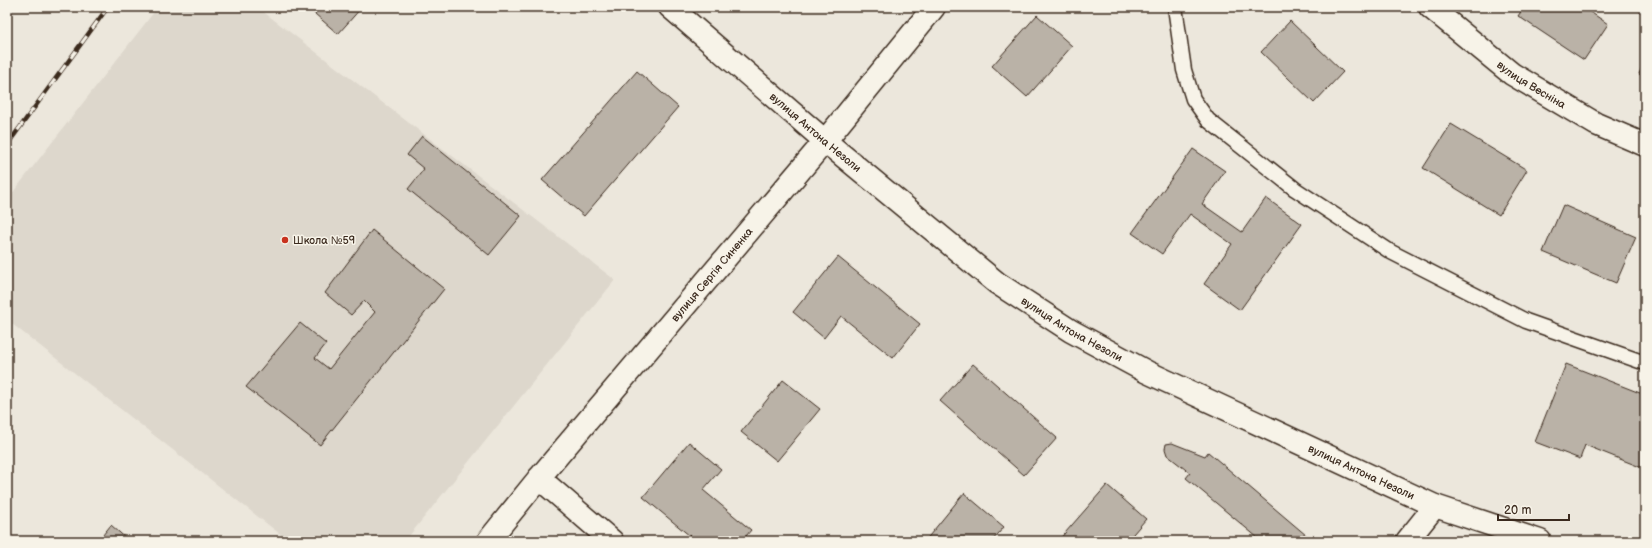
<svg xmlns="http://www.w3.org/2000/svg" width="1652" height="548" viewBox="0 0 1652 548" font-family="'Balsamiq Sans',sans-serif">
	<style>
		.built { fill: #ddd7cc }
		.building { fill: #bab2a7; stroke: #3b2a1e }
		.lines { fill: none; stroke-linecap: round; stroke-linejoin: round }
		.lane-casing { stroke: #3b2a1e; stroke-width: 17 }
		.street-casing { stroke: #3b2a1e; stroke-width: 25 }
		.secondary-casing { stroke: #3b2a1e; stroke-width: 25 }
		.lane { stroke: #f7f3e8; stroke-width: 14 }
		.street { stroke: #f7f3e8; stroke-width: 22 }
		.secondary { stroke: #f7f3e8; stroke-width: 22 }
		.rail-casing { stroke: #3b2a1e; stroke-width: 4.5 }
		.rail { stroke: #f7f3e8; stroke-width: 3; stroke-dasharray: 9; stroke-linecap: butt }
		.poi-dot { fill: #c8321e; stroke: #f7f3e8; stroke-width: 1.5 }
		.labels { text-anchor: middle; stroke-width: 3; stroke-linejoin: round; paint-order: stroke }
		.street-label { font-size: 11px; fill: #3b2a1e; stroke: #f7f3e8 }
		.poi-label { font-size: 11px; fill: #3b2a1e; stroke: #f7f3e8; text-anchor: start }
	</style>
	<rect width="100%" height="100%" fill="#ece7dc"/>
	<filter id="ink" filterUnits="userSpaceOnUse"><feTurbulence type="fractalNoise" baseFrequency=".025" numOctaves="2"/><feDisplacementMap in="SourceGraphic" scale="8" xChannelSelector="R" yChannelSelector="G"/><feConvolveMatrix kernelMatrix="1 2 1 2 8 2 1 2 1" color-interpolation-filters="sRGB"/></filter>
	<g filter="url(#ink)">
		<!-- built -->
		<path class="built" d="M 158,7 L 257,7 L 615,280 L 405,541 L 289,541 L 7,320 L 7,200 Z"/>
		<!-- building -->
		<path class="building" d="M 307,7 L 362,7 L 338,34 Z
			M 1524,7 L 1583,7 L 1608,24 L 1584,60 L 1518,16 Z
			M 1037,15 L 1072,46 L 1027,97 L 992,66 Z
			M 1290,21 L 1343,72 L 1314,103 L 1261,52 Z
			M 1645,60 L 1645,77 L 1639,74 Z
			M 637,71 L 678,107 L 584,216 L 542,180 Z
			M 1451,124 L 1527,170 L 1499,215 L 1423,168 Z
			M 422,136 L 521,216 L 489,255 L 408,189 L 424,169 L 407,155 Z
			M 1193,149 L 1225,171 L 1202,204 L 1242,232 L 1266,198 L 1302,224 L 1240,310 L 1204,284 L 1232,244 L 1190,214 L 1162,254 L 1132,233 Z
			M 1563,205 L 1636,237 L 1616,283 L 1543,252 Z
			M 372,230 L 444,289 L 320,445 L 246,387 L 300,323 L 326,344 L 315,358 L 329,369 L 375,312 L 364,301 L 351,315 L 325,293 Z
			M 838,257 L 920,324 L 893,358 L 841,316 L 824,338 L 793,312 Z
			M 973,364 L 1057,438 L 1024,475 L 940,401 Z
			M 1566,364 L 1645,395 L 1645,469 L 1585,445 L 1580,459 L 1535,442 Z
			M 783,380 L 820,409 L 777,461 L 741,432 Z
			M 689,442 L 721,469 L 703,490 L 751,530 L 742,541 L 696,541 L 643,497 Z
			M 1172,443 L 1205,456 L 1208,452 L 1313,541 L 1255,541 L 1258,538 L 1186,478 L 1190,473 L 1167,455 L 1165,449 L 1166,444 Z
			M 1107,485 L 1146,519 L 1127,541 L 1058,541 Z
			M 964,493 L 1004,527 L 992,541 L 925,541 Z
			M 111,525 L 129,541 L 98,541 Z"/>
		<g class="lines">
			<defs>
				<path id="lane" d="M 1175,7 L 1184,70 L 1193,99 L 1208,120 L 1295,189 L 1391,252 L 1526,321 L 1645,363"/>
				<g id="street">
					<path id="s1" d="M 1430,7 L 1512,74 L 1596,124 L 1645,145"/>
					<path d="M 825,141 L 934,7"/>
					<path d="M 539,478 L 612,541"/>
					<path d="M 1407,541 L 1435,506"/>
				</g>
				<g id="secondary">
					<path id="s2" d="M 670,7 L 825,141 L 997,283 L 1071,331 L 1147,372 L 1435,506 L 1540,541"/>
					<path id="s3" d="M 488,541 L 539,478 L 825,141"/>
				</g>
			</defs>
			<!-- lane casing -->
			<use href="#lane" class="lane-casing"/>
			<!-- street casing -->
			<use href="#street" class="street-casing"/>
			<!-- secondary casing -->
			<use href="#secondary" class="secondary-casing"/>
			<!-- lane -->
			<use href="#lane" class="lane"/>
			<!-- street -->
			<use href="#street" class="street"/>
			<!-- secondary -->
			<use href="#secondary" class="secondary"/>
			<defs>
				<path id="rail" d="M 7,145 L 108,7"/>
			</defs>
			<!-- rail casing -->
			<use href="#rail" class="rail-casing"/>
			<!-- rail -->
			<use href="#rail" class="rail"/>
		</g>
	</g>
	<!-- markers -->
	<circle class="poi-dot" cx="285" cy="240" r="4"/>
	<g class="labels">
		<!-- street labels -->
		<g class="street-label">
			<text dy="4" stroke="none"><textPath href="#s1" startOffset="128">вулиця Весніна</textPath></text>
			<text dy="4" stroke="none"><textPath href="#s2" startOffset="192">вулиця Антона Незоли</textPath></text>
			<text dy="4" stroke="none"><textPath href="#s3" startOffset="348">вулиця Сергія Синенка</textPath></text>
			<text dy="4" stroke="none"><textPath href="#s2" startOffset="516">вулиця Антона Незоли</textPath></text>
			<text dy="4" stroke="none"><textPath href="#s2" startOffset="839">вулиця Антона Незоли</textPath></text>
		</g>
		<!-- poi labels -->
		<g class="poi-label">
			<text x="293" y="244">Школа №59</text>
		</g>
	</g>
	<!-- margin -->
	<rect width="1652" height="548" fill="none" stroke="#f7f3e8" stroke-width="24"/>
	<rect x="12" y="12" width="1628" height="524" fill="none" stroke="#3b2a1e" stroke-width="1.5" filter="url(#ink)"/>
	<!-- scale -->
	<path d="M1498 514v6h71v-6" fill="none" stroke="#3b2a1e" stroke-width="2"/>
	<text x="1504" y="514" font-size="12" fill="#3b2a1e" stroke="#f7f3e8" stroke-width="3" paint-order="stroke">20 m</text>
</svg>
